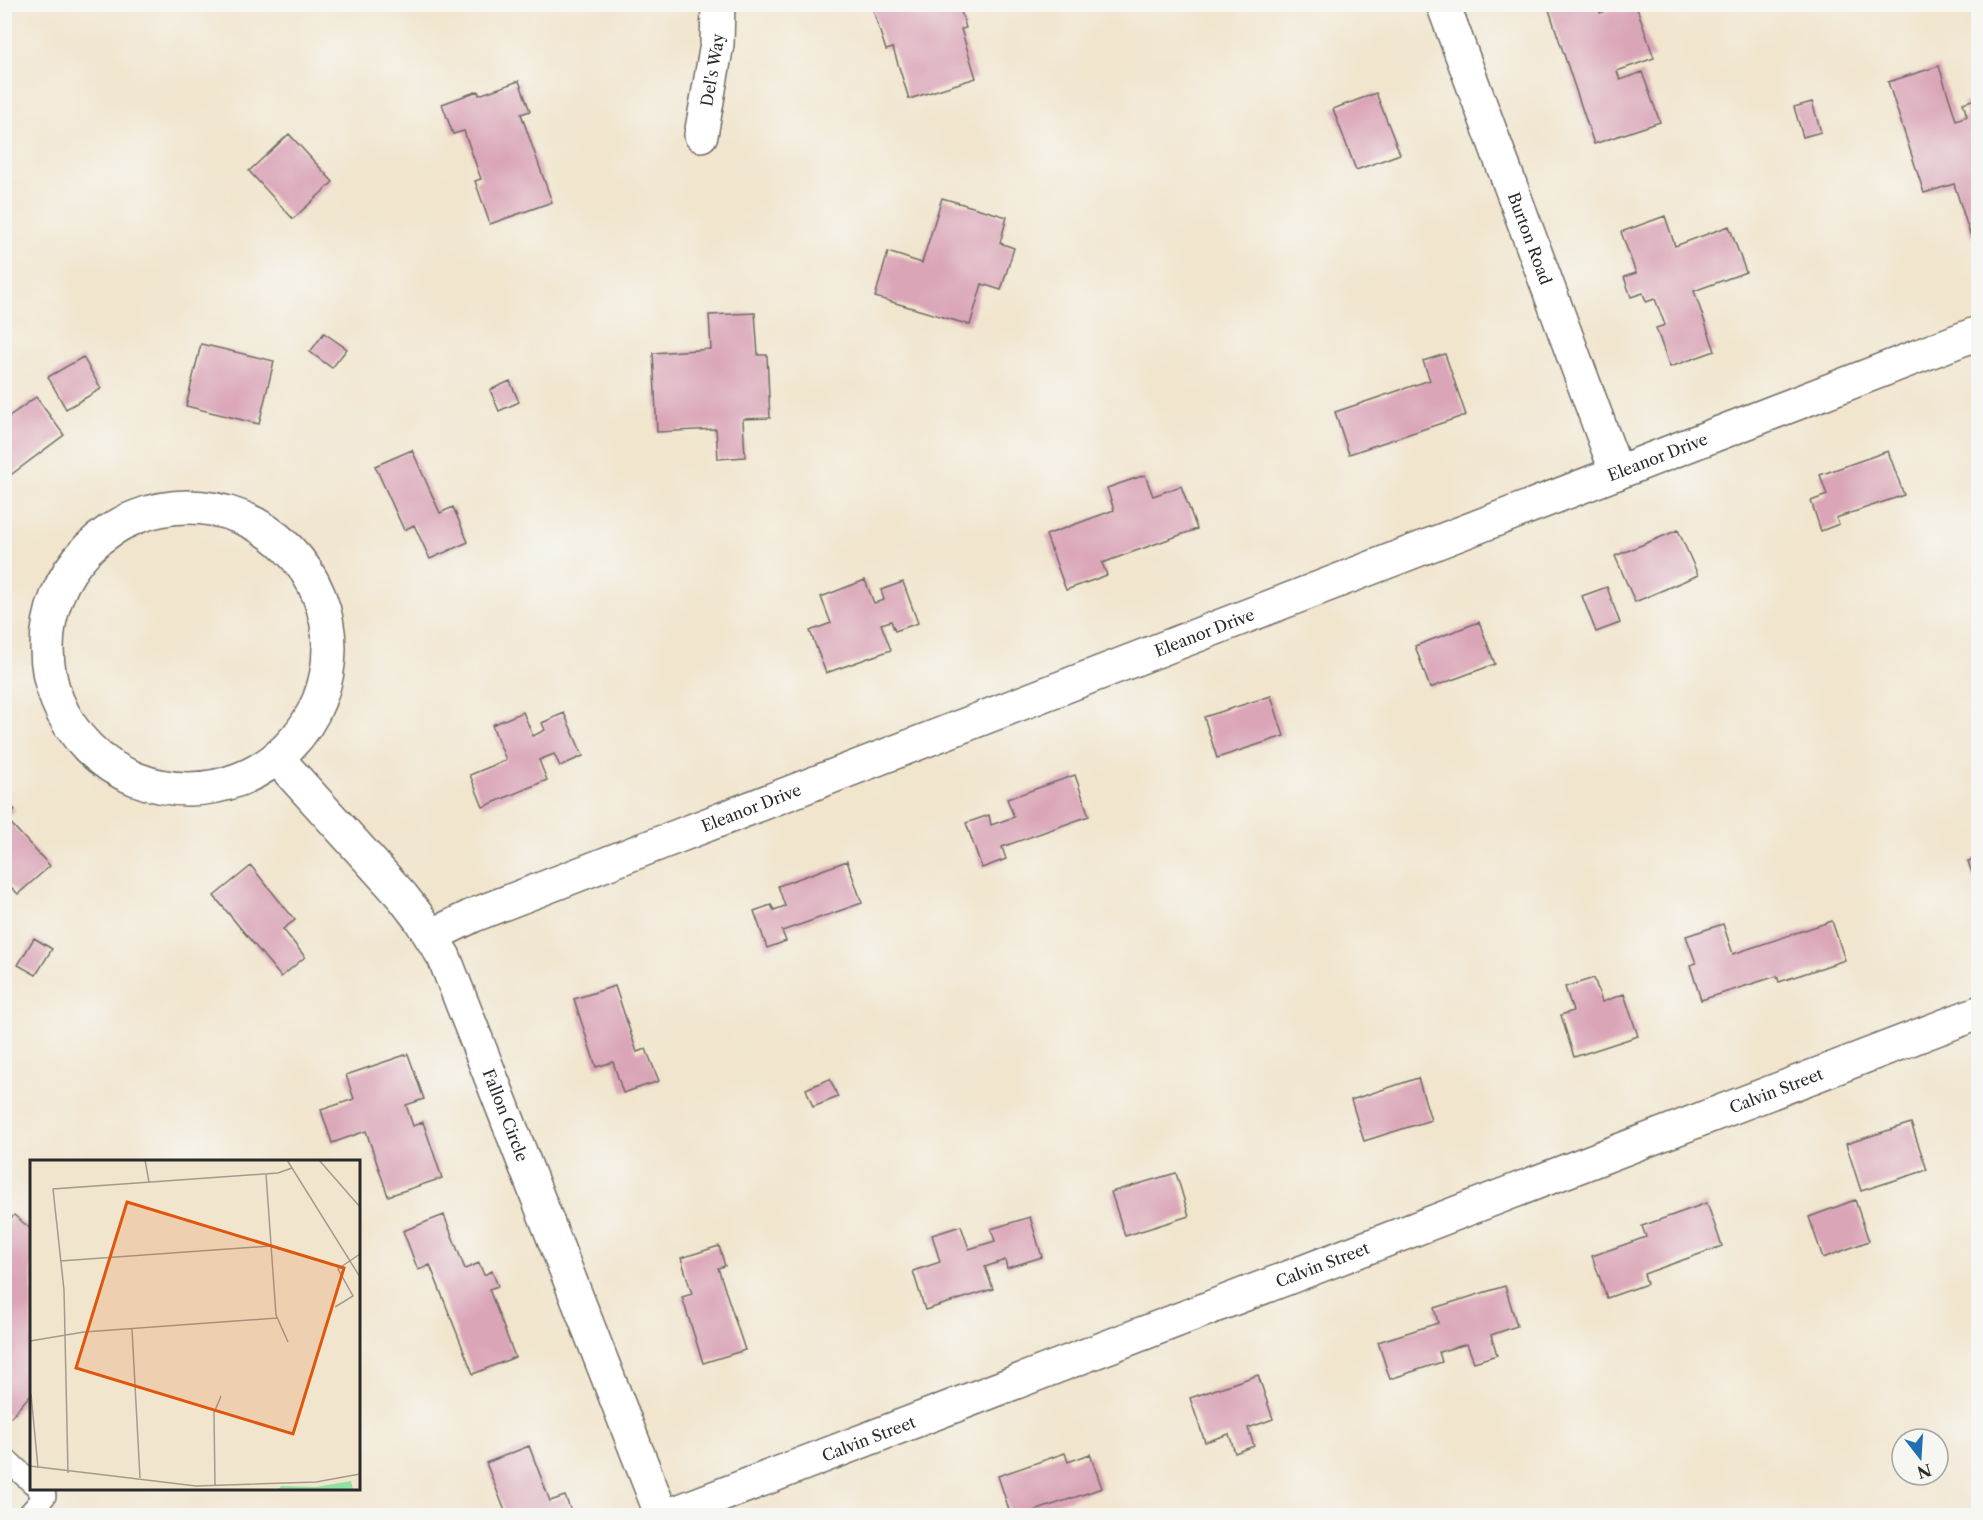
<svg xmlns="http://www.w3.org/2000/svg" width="1983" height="1520" viewBox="0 0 1983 1520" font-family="'Libre Caslon Text',serif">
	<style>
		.building { fill: #daa5b7 }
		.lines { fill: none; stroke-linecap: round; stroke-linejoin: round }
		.service-casing { stroke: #706c64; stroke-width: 24 }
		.minor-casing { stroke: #706c64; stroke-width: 36 }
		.service { stroke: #fff; stroke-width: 21 }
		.minor { stroke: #fff; stroke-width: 33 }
		.labels { text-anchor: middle; stroke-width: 5; stroke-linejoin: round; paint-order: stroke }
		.street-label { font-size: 16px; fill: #2b2b2b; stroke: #f6f6f2 }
		.inset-road { fill: none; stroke: #a29b8d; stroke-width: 1.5 }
		.view { fill: #df570e; fill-opacity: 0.15; stroke: #df570e; stroke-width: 3 }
		.inset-edge { fill: none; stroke: #2b2b2b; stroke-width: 3 }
	</style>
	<rect width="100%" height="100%" fill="#f6f6f2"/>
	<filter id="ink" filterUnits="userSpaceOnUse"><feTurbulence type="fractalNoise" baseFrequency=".0167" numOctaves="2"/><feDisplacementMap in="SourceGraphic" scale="12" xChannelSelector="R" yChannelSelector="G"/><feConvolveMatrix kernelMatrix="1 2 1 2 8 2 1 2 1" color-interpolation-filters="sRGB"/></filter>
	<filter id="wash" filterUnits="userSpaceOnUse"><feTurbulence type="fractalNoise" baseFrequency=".008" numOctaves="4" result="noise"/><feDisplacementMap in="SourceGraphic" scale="24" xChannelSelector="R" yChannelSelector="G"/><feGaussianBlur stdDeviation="1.35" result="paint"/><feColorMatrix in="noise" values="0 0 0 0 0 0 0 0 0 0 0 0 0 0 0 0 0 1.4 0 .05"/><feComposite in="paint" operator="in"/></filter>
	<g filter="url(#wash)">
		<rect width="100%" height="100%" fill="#f1e5ce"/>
		<g id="blocks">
			<!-- building -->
			<path class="building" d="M 871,4 L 959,4 L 966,28 L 961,29 L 976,78 L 909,99 L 893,48 L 886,50 Z
				M 1547,4 L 1597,4 L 1600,13 L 1626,5 L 1636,5 L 1654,58 L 1617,71 L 1620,80 L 1642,72 L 1660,122 L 1594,144 Z
				M 1939,66 L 1956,120 L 1967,116 L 1963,103 L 1978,98 L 1978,235 L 1971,237 L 1954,184 L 1924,193 L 1888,82 Z
				M 519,81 L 530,111 L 521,114 L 552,202 L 490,224 L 475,181 L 481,179 L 464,131 L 453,134 L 442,104 L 478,91 L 479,95 Z
				M 1376,93 L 1400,154 L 1356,170 L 1333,109 Z
				M 1812,102 L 1821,132 L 1803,137 L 1794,107 Z
				M 289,134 L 333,182 L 293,219 L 249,171 Z
				M 942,198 L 1007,217 L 1000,243 L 1014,248 L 1001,290 L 982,284 L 970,325 L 875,297 L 888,252 L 922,263 Z
				M 1665,216 L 1675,246 L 1729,226 L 1746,272 L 1694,291 L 1715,351 L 1670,367 L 1656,328 L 1665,325 L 1655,299 L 1646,302 L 1643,293 L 1631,297 L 1624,277 L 1636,273 L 1621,232 Z
				M 755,313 L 758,355 L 767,355 L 770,418 L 743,419 L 745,457 L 718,459 L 716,429 L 657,432 L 653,353 L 711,349 L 709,315 Z
				M 324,333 L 347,349 L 332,368 L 310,352 Z
				M 201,344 L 274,361 L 259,424 L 186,406 Z
				M 1445,354 L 1466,415 L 1349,454 L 1335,412 L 1430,380 L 1423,361 Z
				M 83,357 L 101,389 L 66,409 L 48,377 Z
				M 510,381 L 519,402 L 499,411 L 490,390 Z
				M 36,397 L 64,435 L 8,477 L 4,472 L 4,420 Z
				M 412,450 L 440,513 L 453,507 L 468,542 L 430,559 L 414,525 L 404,530 L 375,466 Z
				M 1888,451 L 1904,495 L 1836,518 L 1839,524 L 1821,531 L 1811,501 L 1827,495 L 1820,475 Z
				M 1145,475 L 1153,496 L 1181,486 L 1197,529 L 1102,563 L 1107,575 L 1066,590 L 1046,535 L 1114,510 L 1107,488 Z
				M 1678,530 L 1698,575 L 1635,602 L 1615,556 Z
				M 865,580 L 874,603 L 884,600 L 881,590 L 903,582 L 918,623 L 895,631 L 891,621 L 881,624 L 891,650 L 826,673 L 810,631 L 831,623 L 821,597 Z
				M 1607,587 L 1620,623 L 1596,632 L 1582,596 Z
				M 1479,622 L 1495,664 L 1430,688 L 1415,646 Z
				M 1271,696 L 1284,736 L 1217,758 L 1204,717 Z
				M 523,712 L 533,736 L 545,730 L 542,723 L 564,713 L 583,756 L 560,766 L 554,754 L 539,760 L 547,780 L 483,807 L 470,775 L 506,760 L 492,725 Z
				M 1075,775 L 1089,816 L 1002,847 L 1006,859 L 982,868 L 966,823 L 989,815 L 991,825 L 1014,817 L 1007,799 Z
				M 4,799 L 15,810 L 6,818 L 50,866 L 18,894 L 4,880 Z
				M 1978,858 L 1978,891 L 1968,861 Z
				M 847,861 L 862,903 L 782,931 L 786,941 L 767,948 L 754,911 L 771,905 L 774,910 L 785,906 L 778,886 Z
				M 251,866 L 295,920 L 283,929 L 305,957 L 281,977 L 214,896 Z
				M 1832,921 L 1845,960 L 1779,982 L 1777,976 L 1701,1000 L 1690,965 L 1696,963 L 1686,936 L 1723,924 L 1733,954 Z
				M 34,938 L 52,949 L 36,975 L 18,965 Z
				M 1594,978 L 1602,1002 L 1624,994 L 1638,1036 L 1574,1057 L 1561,1015 L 1573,1011 L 1565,987 Z
				M 615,986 L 637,1052 L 646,1049 L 659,1081 L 623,1093 L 613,1062 L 596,1067 L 574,999 Z
				M 408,1054 L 424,1099 L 406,1105 L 413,1126 L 423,1122 L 442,1178 L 388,1196 L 366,1131 L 332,1143 L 321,1110 L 354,1099 L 346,1075 Z
				M 1418,1078 L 1431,1120 L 1364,1141 L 1351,1100 Z
				M 830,1079 L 838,1097 L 813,1107 L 806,1089 Z
				M 1911,1123 L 1927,1170 L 1861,1191 L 1846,1144 Z
				M 1176,1173 L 1189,1216 L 1125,1236 L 1111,1192 Z
				M 1855,1200 L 1869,1241 L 1823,1258 L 1809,1217 Z
				M 1707,1203 L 1722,1246 L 1644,1274 L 1647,1284 L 1607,1298 L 1592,1256 L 1646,1237 L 1642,1226 Z
				M 14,1215 L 32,1230 L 32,1393 L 11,1417 L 4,1412 L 4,1226 Z
				M 444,1215 L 465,1269 L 479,1263 L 484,1275 L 492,1271 L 498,1286 L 489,1289 L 515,1357 L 473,1374 L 430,1265 L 418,1270 L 403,1231 Z
				M 1030,1217 L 1042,1257 L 1007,1268 L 1005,1260 L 985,1267 L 993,1289 L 925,1310 L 913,1271 L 940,1262 L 932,1235 L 961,1226 L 969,1249 L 995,1241 L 991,1229 Z
				M 719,1246 L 725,1266 L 718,1268 L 745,1350 L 703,1363 L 682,1297 L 692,1294 L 681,1258 Z
				M 1505,1286 L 1517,1326 L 1491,1335 L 1497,1355 L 1474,1362 L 1467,1344 L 1439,1352 L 1442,1362 L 1390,1379 L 1378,1342 L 1438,1323 L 1434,1308 Z
				M 1258,1375 L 1273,1419 L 1248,1428 L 1254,1446 L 1235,1453 L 1229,1434 L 1205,1442 L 1190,1398 Z
				M 529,1446 L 550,1501 L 565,1496 L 573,1516 L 507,1516 L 486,1463 Z
				M 1065,1453 L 1068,1462 L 1090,1454 L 1102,1488 L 1020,1516 L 1011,1516 L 998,1476 Z"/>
		</g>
	</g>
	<g filter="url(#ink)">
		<use href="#blocks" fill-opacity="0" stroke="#706c64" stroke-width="1.5"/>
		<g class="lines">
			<defs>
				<path id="service" d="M 4,1457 L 32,1483
					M 27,1516 L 45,1496 L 37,1488"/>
				<g id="minor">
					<path id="s1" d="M 1443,4 L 1617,473"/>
					<path id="s2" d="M 701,135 L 717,44 L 718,4"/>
					<circle cx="188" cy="648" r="141"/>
					<path id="s3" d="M 277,758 L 402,896 L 419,918 L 444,957 L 662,1516"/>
					<path id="s4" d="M 431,936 L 474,915 L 673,838 L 1978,333"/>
					<path id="s5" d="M 667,1516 L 1978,1013"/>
				</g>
			</defs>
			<!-- service casing -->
			<use href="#service" class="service-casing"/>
			<!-- minor casing -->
			<use href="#minor" class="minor-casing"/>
			<!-- service -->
			<use href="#service" class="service"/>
			<!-- minor -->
			<use href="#minor" class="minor"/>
		</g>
	</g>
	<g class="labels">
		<!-- street labels -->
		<g class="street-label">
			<text dy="6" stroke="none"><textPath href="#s2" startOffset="66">Del's Way</textPath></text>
			<text dy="6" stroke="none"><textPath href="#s1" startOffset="250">Burton Road</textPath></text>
			<text dy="6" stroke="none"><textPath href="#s4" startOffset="1317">Eleanor Drive</textPath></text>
			<text dy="6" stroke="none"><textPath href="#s4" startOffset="831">Eleanor Drive</textPath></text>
			<text dy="6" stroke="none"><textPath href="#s4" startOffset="345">Eleanor Drive</textPath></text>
			<text dy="6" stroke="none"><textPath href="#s5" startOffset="1188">Calvin Street</textPath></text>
			<text dy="6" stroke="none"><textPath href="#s3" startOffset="430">Fallon Circle</textPath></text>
			<text dy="6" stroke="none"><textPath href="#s5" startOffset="702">Calvin Street</textPath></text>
			<text dy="6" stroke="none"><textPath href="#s5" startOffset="216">Calvin Street</textPath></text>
		</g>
	</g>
	<!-- overview -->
	<g transform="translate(30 1160)">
		<rect width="330" height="330" fill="#f1e5ce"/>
		<path d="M 321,321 L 323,330 L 248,330 L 251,326 L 286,327 Z" fill="#8fe0a1"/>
		<path class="inset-road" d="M 115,0 L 119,22M 257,0 L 330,117M 289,0 L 330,47M 236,14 L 246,155 L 258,182M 30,101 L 241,86M 305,147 L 323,136 L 308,109 L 330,94M 102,169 L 110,318M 0,181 L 54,172 L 247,158M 1,234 L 8,308M 0,306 L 166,326 L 286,322 L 330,314M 38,313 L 34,130 L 23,29 L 248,13 L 262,8M 185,326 L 184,253 L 191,236"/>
		<path class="view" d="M 97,42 L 314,108 L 263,274 L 46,208 Z"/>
		<rect width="330" height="330" class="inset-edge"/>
	</g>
	<!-- margin -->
	<rect width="1983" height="1520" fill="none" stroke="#f6f6f2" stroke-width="24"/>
	<!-- north arrow -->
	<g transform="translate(1920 1457) rotate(163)"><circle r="28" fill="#f6f6f2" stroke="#a5a5a2" stroke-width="1.5"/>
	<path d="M0-4.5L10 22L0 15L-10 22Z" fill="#1f6fb2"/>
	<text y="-9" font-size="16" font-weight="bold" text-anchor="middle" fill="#2b2b2b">N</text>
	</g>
</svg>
